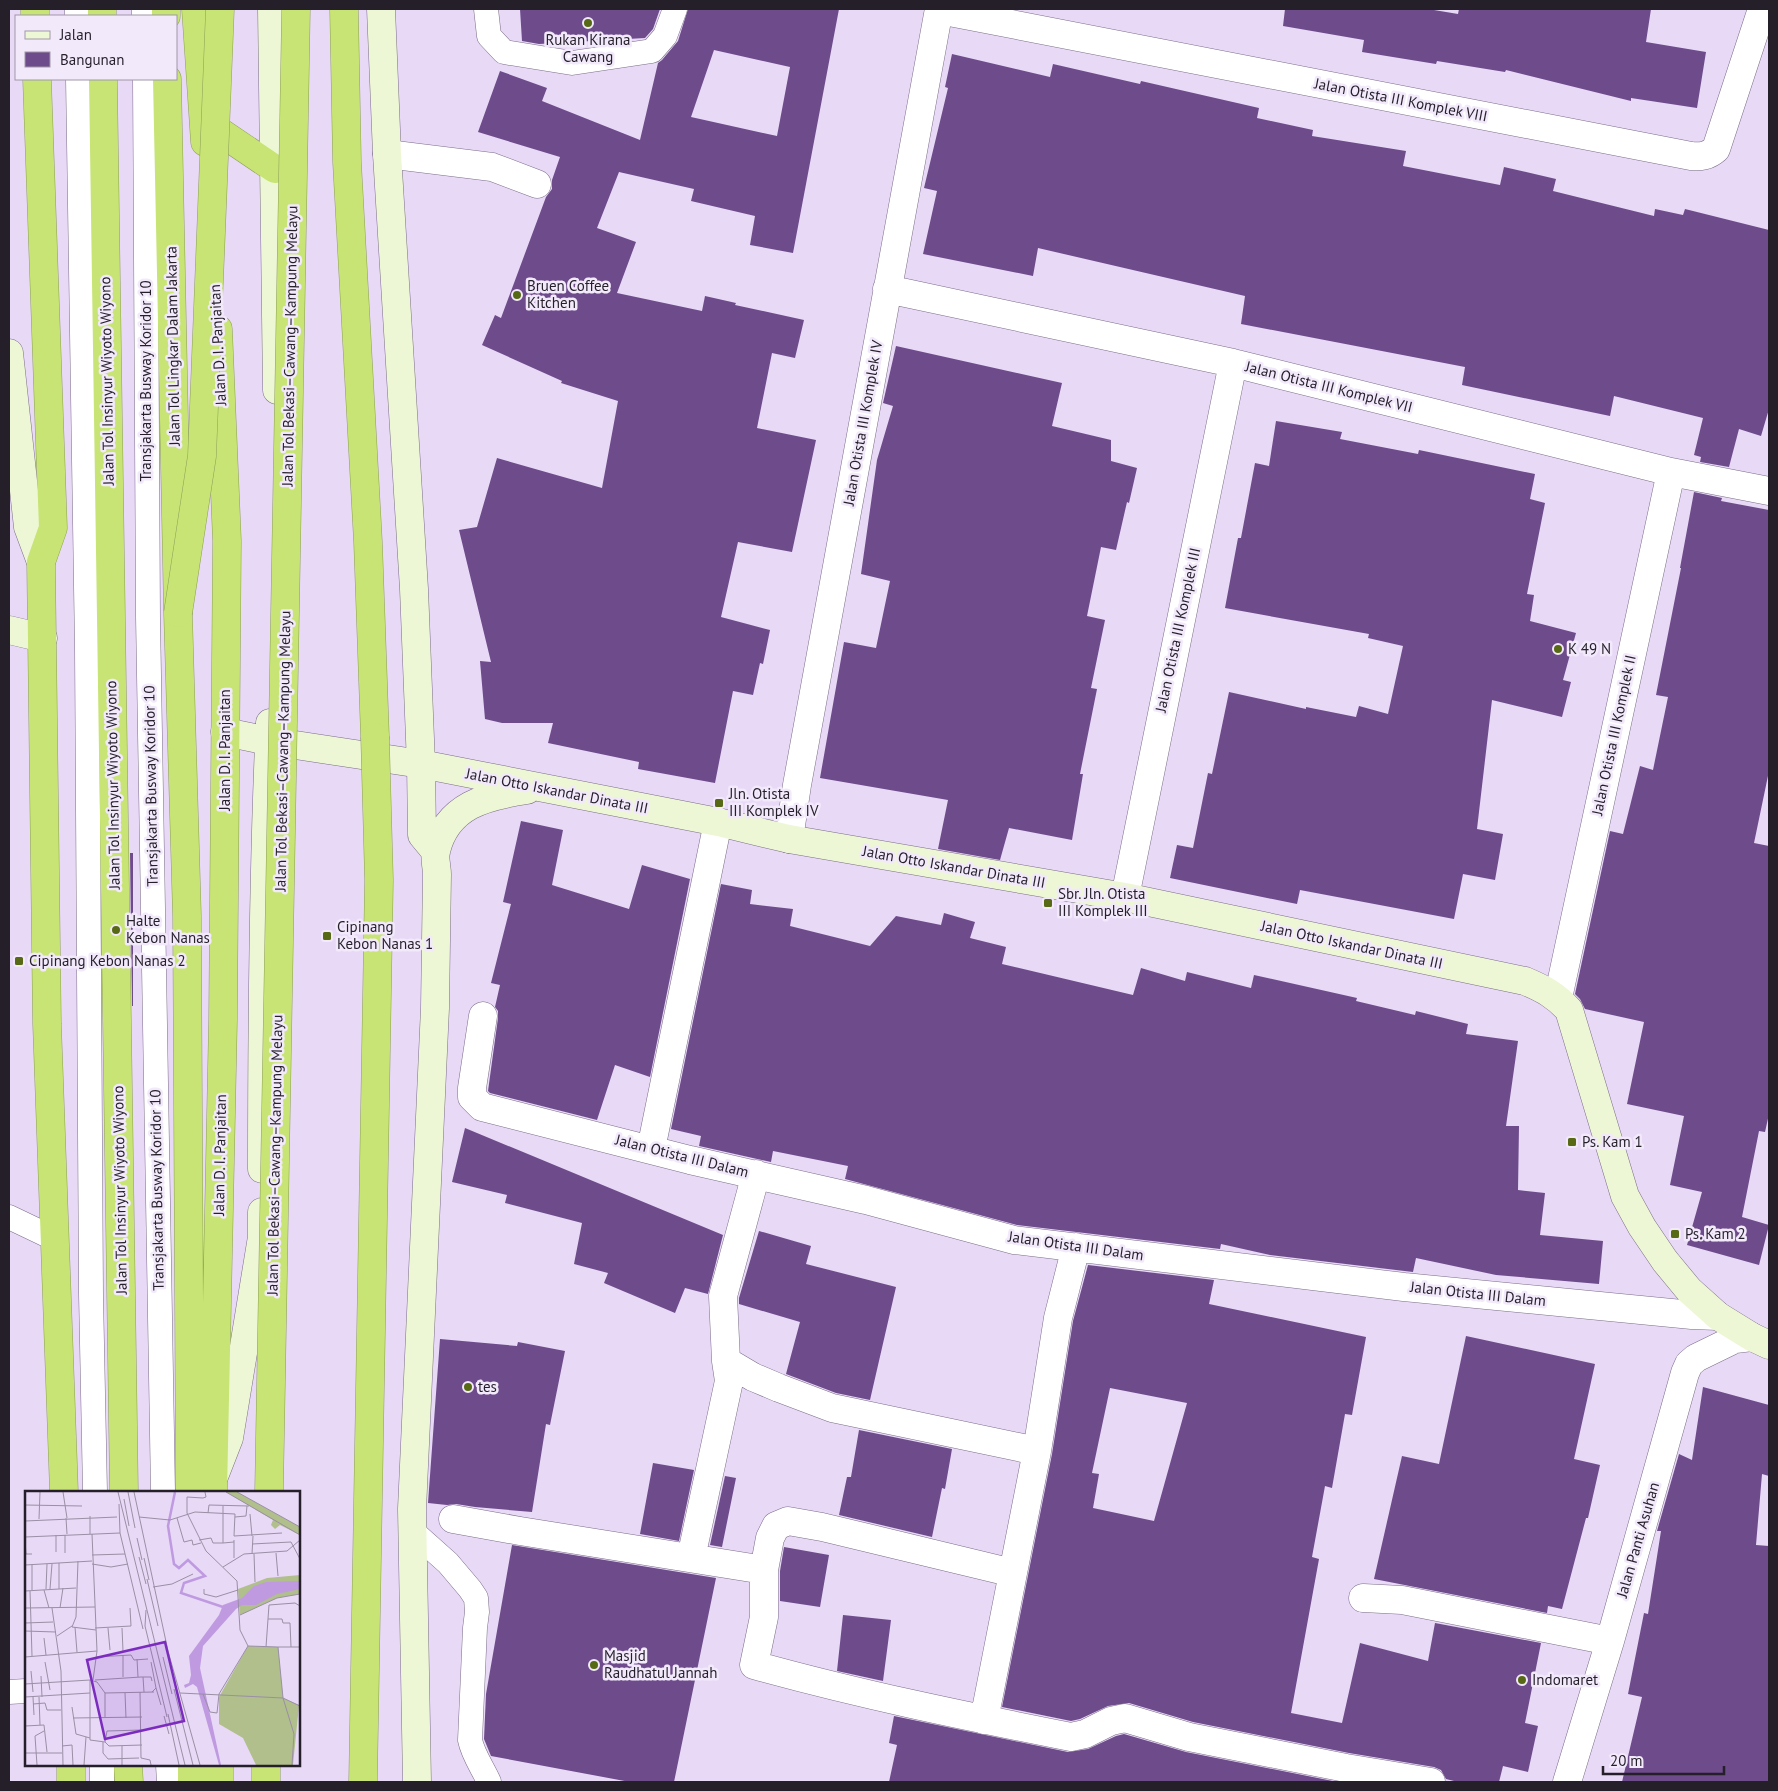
<svg xmlns="http://www.w3.org/2000/svg" width="1778" height="1791" viewBox="0 0 1778 1791" font-family="'PT Sans',sans-serif">
	<style>
		.building { fill: #6e4b8b; fill-rule: evenodd }
		.lines { fill: none; stroke-linecap: round; stroke-linejoin: round }
		.lane-casing { stroke: #7b6e88; stroke-width: 25 }
		.street-casing { stroke: #7b6e88; stroke-width: 29 }
		.secondary-casing { stroke: #7b6e88; stroke-width: 29 }
		.highway-casing { stroke: #8e9f5a; stroke-width: 29 }
		.lane { stroke: #fff; stroke-width: 24 }
		.street { stroke: #fff; stroke-width: 28 }
		.secondary { stroke: #eef7d5; stroke-width: 28 }
		.highway { stroke: #c7e474; stroke-width: 28 }
		.highway-bridge-casing { stroke: #8e9f5a; stroke-width: 29; stroke-linecap: butt }
		.highway-bridge { stroke: #c7e474; stroke-width: 28 }
		.poi-dot { fill: #586915; stroke: #f2e9fb; stroke-width: 2 }
		.labels { text-anchor: middle; stroke-width: 5; stroke-linejoin: round; paint-order: stroke }
		.poi-label { font-size: 15px; fill: #251f2a; stroke: #f2e9fb; text-anchor: start }
		.street-label { font-size: 15px; fill: #251f2a; stroke: #f2e9fb }
		.inset-river { fill: none; stroke: #bf9ae0; stroke-width: 2.5 }
		.inset-road { fill: none; stroke: #9a8fa5; stroke-width: 1 }
		.view { fill: #7b2cbf; fill-opacity: 0.15; stroke: #7b2cbf; stroke-width: 2.5 }
		.inset-edge { fill: none; stroke: #251f2a; stroke-width: 2.5 }
	</style>
	<rect width="100%" height="100%" fill="#e8d9f7"/>
	<!-- building -->
	<path class="building" d="M 520,9 L 660,9 L 653,29 L 645,38 L 539,44 L 522,41 Z
		M 688,9 L 839,9 L 793,253 L 750,245 L 755,216 L 691,201 L 694,189 L 619,172 L 597,228 L 636,242 L 617,293 L 702,311 L 705,296 L 736,303 L 735,305 L 804,320 L 795,358 L 772,353 L 757,428 L 816,440 L 792,552 L 738,542 L 721,617 L 770,630 L 763,664 L 760,663 L 753,695 L 733,691 L 715,783 L 638,769 L 639,762 L 548,743 L 553,723 L 502,723 L 485,719 L 480,661 L 491,662 L 459,530 L 477,527 L 497,458 L 602,488 L 618,401 L 561,383 L 562,381 L 482,345 L 495,315 L 501,318 L 546,197 L 552,189 L 552,180 L 560,157 L 478,132 L 500,71 L 547,88 L 542,101 L 640,140 L 658,63 L 662,60 L 678,41 ZM 714,50 L 790,67 L 777,136 L 691,117 Z
		M 1285,9 L 1428,9 L 1458,14 L 1459,9 L 1651,9 L 1646,42 L 1706,52 L 1697,108 L 1631,98 L 1631,101 L 1506,70 L 1505,72 L 1437,61 L 1436,64 L 1362,52 L 1364,40 L 1283,26 Z
		M 952,54 L 1050,77 L 1053,64 L 1140,84 L 1141,81 L 1259,108 L 1257,118 L 1313,130 L 1312,136 L 1406,151 L 1403,166 L 1500,185 L 1504,167 L 1556,179 L 1553,191 L 1654,216 L 1655,209 L 1683,215 L 1685,209 L 1769,230 L 1769,409 L 1761,436 L 1739,429 L 1729,467 L 1700,462 L 1701,457 L 1694,455 L 1703,418 L 1614,396 L 1610,416 L 1462,385 L 1465,367 L 1241,324 L 1245,296 L 1038,248 L 1033,276 L 923,254 L 937,191 L 924,188 L 948,88 L 945,87 Z
		M 896,346 L 1062,383 L 1052,426 L 1111,440 L 1111,461 L 1137,468 L 1129,503 L 1127,502 L 1116,550 L 1101,547 L 1087,616 L 1105,620 L 1091,688 L 1097,689 L 1080,774 L 1083,774 L 1072,840 L 1009,828 L 1000,860 L 938,849 L 948,800 L 820,778 L 844,642 L 876,648 L 890,581 L 861,574 L 877,460 L 893,406 L 883,403 Z
		M 1276,421 L 1342,432 L 1340,439 L 1418,454 L 1419,450 L 1535,474 L 1530,499 L 1545,503 L 1527,594 L 1534,595 L 1530,621 L 1576,633 L 1563,680 L 1571,682 L 1562,717 L 1492,700 L 1477,829 L 1503,834 L 1495,880 L 1463,874 L 1454,919 L 1300,890 L 1297,904 L 1170,878 L 1177,845 L 1193,848 L 1208,773 L 1212,774 L 1229,692 L 1306,709 L 1306,707 L 1356,717 L 1359,706 L 1388,714 L 1403,646 L 1368,638 L 1369,634 L 1225,608 L 1238,538 L 1241,538 L 1255,463 L 1269,466 Z
		M 1694,492 L 1722,498 L 1721,501 L 1769,510 L 1769,771 L 1754,843 L 1769,846 L 1769,1114 L 1765,1132 L 1759,1131 L 1742,1217 L 1769,1225 L 1759,1265 L 1687,1245 L 1702,1192 L 1670,1185 L 1684,1116 L 1627,1104 L 1644,1022 L 1585,1009 L 1580,999 L 1575,994 L 1610,831 L 1623,834 L 1640,766 L 1653,770 L 1668,697 L 1656,695 L 1681,568 L 1680,568 Z
		M 521,821 L 563,830 L 552,885 L 629,909 L 642,865 L 690,879 L 650,1077 L 615,1065 L 597,1120 L 490,1093 L 488,1091 L 498,1018 L 498,1011 L 495,1007 L 500,985 L 491,983 L 511,904 L 503,902 Z
		M 130,853 L 133,853 L 133,1006 L 132,1006 Z
		M 721,884 L 752,890 L 750,904 L 793,909 L 790,926 L 870,946 L 896,916 L 941,925 L 944,913 L 975,922 L 970,938 L 1006,947 L 1002,964 L 1133,995 L 1141,968 L 1185,981 L 1187,972 L 1251,988 L 1254,975 L 1357,998 L 1356,1001 L 1415,1015 L 1416,1011 L 1468,1024 L 1466,1034 L 1518,1041 L 1506,1126 L 1519,1126 L 1518,1190 L 1545,1193 L 1540,1235 L 1603,1241 L 1599,1284 L 1496,1275 L 1416,1258 L 1413,1272 L 1270,1255 L 1221,1244 L 1220,1249 L 1017,1225 L 845,1179 L 848,1166 L 773,1151 L 771,1162 L 699,1146 L 701,1136 L 671,1129 Z
		M 465,1128 L 723,1235 L 708,1294 L 685,1288 L 675,1313 L 604,1283 L 608,1273 L 574,1264 L 582,1223 L 505,1203 L 507,1195 L 452,1182 Z
		M 759,1231 L 811,1246 L 806,1264 L 896,1287 L 870,1400 L 836,1393 L 786,1374 L 800,1322 L 739,1304 L 739,1298 Z
		M 1088,1265 L 1214,1280 L 1209,1304 L 1366,1337 L 1352,1415 L 1345,1414 L 1332,1488 L 1325,1486 L 1312,1557 L 1319,1559 L 1291,1713 L 1342,1723 L 1360,1643 L 1428,1661 L 1435,1623 L 1541,1643 L 1525,1723 L 1538,1726 L 1528,1772 L 1503,1766 L 1499,1782 L 1458,1782 L 1446,1779 L 1441,1770 L 1434,1767 L 1349,1753 L 1193,1722 L 1129,1703 L 1108,1706 L 1080,1719 L 1071,1721 L 1002,1707 L 1052,1454 L 1073,1321 ZM 1110,1388 L 1187,1403 L 1154,1521 L 1093,1508 L 1099,1474 L 1092,1473 Z
		M 1466,1336 L 1595,1364 L 1574,1459 L 1600,1465 L 1588,1518 L 1586,1518 L 1562,1609 L 1548,1606 L 1547,1613 L 1374,1579 L 1402,1456 L 1439,1464 Z
		M 440,1339 L 517,1346 L 518,1342 L 565,1351 L 550,1425 L 546,1424 L 532,1512 L 475,1507 L 456,1504 L 447,1505 L 428,1503 Z
		M 1703,1387 L 1769,1405 L 1769,1476 L 1762,1474 L 1756,1545 L 1769,1546 L 1769,1782 L 1622,1782 L 1642,1697 L 1628,1694 L 1644,1613 L 1648,1614 L 1661,1531 L 1657,1531 L 1679,1454 L 1692,1460 Z
		M 859,1430 L 952,1449 L 945,1489 L 942,1488 L 932,1537 L 839,1515 L 847,1477 L 851,1477 Z
		M 653,1463 L 694,1470 L 679,1541 L 640,1534 Z
		M 725,1476 L 736,1478 L 722,1547 L 710,1545 Z
		M 512,1545 L 716,1578 L 674,1782 L 630,1782 L 491,1756 L 484,1739 L 486,1694 Z
		M 784,1547 L 829,1555 L 820,1607 L 780,1601 L 780,1571 Z
		M 843,1615 L 891,1620 L 883,1681 L 837,1671 Z
		M 894,1716 L 1068,1752 L 1088,1749 L 1116,1736 L 1124,1734 L 1186,1752 L 1338,1782 L 889,1782 L 897,1745 L 889,1743 Z"/>
	<g class="lines">
		<defs>
			<path id="lane" d="M 77,9 L 77,16
				M 144,9 L 144,16
				M 486,9 L 489,36 L 504,52 L 572,63 L 652,51 L 665,36 L 675,9
				M 78,79 L 87,649 L 91,1294 L 95,1492
				M 145,79 L 148,617 L 163,1492
				M 9,1217 L 55,1239
				M 411,1530 L 448,1563 L 470,1589 L 476,1598 L 477,1612 L 475,1628 L 470,1740 C 473,1755 483,1768 489,1782
				M 9,1692 L 26,1691
				M 102,1765 L 102,1782
				M 168,1765 L 169,1782"/>
			<path id="street" d="M 939,10 L 1691,156 C 1701,157 1708,156 1716,149 L 1762,9
				M 387,154 L 492,167 L 537,184
				M 887,289 L 1233,363 L 1671,472 L 1769,491
				M 789,839 L 797,785 L 939,9
				M 1125,897 L 1233,363
				M 1558,998 L 1671,472
				M 483,1016 L 472,1088 L 472,1097 L 482,1107 L 690,1160 L 866,1200 L 1014,1240 L 1404,1287 L 1692,1315 L 1718,1316
				M 651,1149 L 718,822
				M 726,1361 L 753,1377 L 779,1388 L 832,1408 L 1037,1451
				M 453,1519 L 520,1531 L 764,1570 L 764,1617 L 754,1665 C 858,1694 965,1716 1071,1737 L 1085,1734 L 1111,1721 L 1125,1718 L 1189,1737 L 1346,1768 L 1431,1782
				M 691,1558 L 729,1381 L 726,1361 L 723,1296 L 756,1174
				M 764,1570 L 770,1538 L 776,1526 L 788,1521 L 822,1527 L 1013,1573
				M 1363,1598 L 1402,1600 L 1610,1641
				M 984,1720 L 1037,1451 L 1058,1318 L 1076,1247
				M 1567,1782 L 1610,1641 L 1685,1373 L 1689,1364 L 1696,1358 L 1735,1339 L 1752,1337"/>
			<path id="secondary" d="M 272,9 L 277,390
				M 381,9 L 387,154 L 414,589 L 421,764 L 422,835 L 436,852
				M 9,353 L 28,527 L 41,562
				M 9,630 L 43,638
				M 225,732 L 269,741 L 421,764 L 718,822 L 789,839 L 1125,897 L 1525,981 C 1544,989 1555,995 1569,1010 L 1625,1196 L 1642,1227 L 1665,1261 L 1689,1290 L 1718,1316 L 1752,1337 L 1769,1345
				M 262,1169 C 262,1020 263,871 270,723
				M 215,1474 L 229,1438 L 262,1237 L 262,1212
				M 417,1782 L 412,1509 L 435,1008 L 437,874 C 437,867 434,858 436,851 C 447,805 486,796 527,790"/>
			<path id="highway" d="M 35,9 L 35,16
				M 102,9 L 102,16
				M 166,9 L 166,16
				M 196,9 L 205,142
				M 344,9 L 347,162 L 368,542 L 375,737
				M 37,79 L 53,528 L 41,562 L 47,1024 L 64,1492
				M 103,79 L 124,1492
				M 167,79 L 178,613 L 187,916 L 190,1492
				M 204,121 L 275,169
				M 213,1492 L 223,1020 L 227,541 L 218,329
				M 71,1765 L 71,1782
				M 128,1765 L 129,1782
				M 192,1765 L 192,1782
				M 219,1765 L 219,1782
				M 266,1782 L 266,1765"/>
		</defs>
		<!-- lane casing -->
		<use href="#lane" class="lane-casing"/>
		<!-- street casing -->
		<use href="#street" class="street-casing"/>
		<!-- secondary casing -->
		<use href="#secondary" class="secondary-casing"/>
		<!-- highway casing -->
		<use href="#highway" class="highway-casing"/>
		<!-- lane -->
		<use href="#lane" class="lane"/>
		<!-- street -->
		<use href="#street" class="street"/>
		<!-- secondary -->
		<use href="#secondary" class="secondary"/>
		<!-- highway -->
		<use href="#highway" class="highway"/>
		<defs>
			<path id="highway-bridge" d="M 178,613 L 202,456 L 220,9
				M 269,1492 L 296,9
				M 363,1782 L 379,880 L 375,737"/>
		</defs>
		<!-- highway-bridge casing -->
		<use href="#highway-bridge" class="highway-bridge-casing"/>
		<!-- highway-bridge -->
		<use href="#highway-bridge" class="highway-bridge"/>
	</g>
	<!-- markers -->
	<g class="poi-dot">
		<circle cx="588" cy="23" r="5"/>
		<circle cx="517" cy="295" r="5"/>
		<circle cx="1558" cy="649" r="5"/>
		<rect x="714" y="798" width="10" height="10" rx="2.5"/>
		<rect x="1043" y="898" width="10" height="10" rx="2.5"/>
		<circle cx="116" cy="930" r="5"/>
		<rect x="322" y="931" width="10" height="10" rx="2.5"/>
		<rect x="14" y="956" width="10" height="10" rx="2.5"/>
		<rect x="1567" y="1137" width="10" height="10" rx="2.5"/>
		<rect x="1670" y="1229" width="10" height="10" rx="2.5"/>
		<circle cx="468" cy="1387" r="5"/>
		<circle cx="594" cy="1665" r="5"/>
		<circle cx="1522" cy="1680" r="5"/>
	</g>
	<g class="labels">
		<!-- poi labels -->
		<g class="poi-label">
			<text x="588" y="45" text-anchor="middle">Rukan Kirana<tspan x="588" dy="17">Cawang</tspan></text>
			<text x="527" y="291">Bruen Coffee<tspan x="527" dy="17">Kitchen</tspan></text>
			<text x="1568" y="654">K 49 N</text>
			<text x="729" y="799">Jln. Otista<tspan x="729" dy="17">III Komplek IV</tspan></text>
			<text x="1058" y="899">Sbr. Jln. Otista<tspan x="1058" dy="17">III Komplek III</tspan></text>
			<text x="126" y="926">Halte<tspan x="126" dy="17">Kebon Nanas</tspan></text>
			<text x="337" y="932">Cipinang<tspan x="337" dy="17">Kebon Nanas 1</tspan></text>
			<text x="29" y="966">Cipinang Kebon Nanas 2</text>
			<text x="1582" y="1147">Ps. Kam 1</text>
			<text x="1685" y="1239">Ps. Kam 2</text>
			<text x="478" y="1392">tes</text>
			<text x="604" y="1661">Masjid<tspan x="604" dy="17">Raudhatul Jannah</tspan></text>
			<text x="1532" y="1685">Indomaret</text>
		</g>
		<!-- street labels -->
		<g class="street-label">
			<text transform="translate(1401 100) rotate(11)" y="5">Jalan Otista III Komplek VIII</text>
			<text transform="translate(218 345) rotate(-93)" y="5">Jalan D. I. Panjaitan</text>
			<text transform="translate(173 346) rotate(-91)" y="5">Jalan Tol Lingkar Dalam Jakarta</text>
			<text transform="translate(290 346) rotate(-89)" y="5">Jalan Tol Bekasi–Cawang–Kampung Melayu</text>
			<text transform="translate(107 381) rotate(-91)" y="5">Jalan Tol Insinyur Wiyoto Wiyono</text>
			<text transform="translate(146 381) rotate(-90)" y="5">Transjakarta Busway Koridor 10</text>
			<text transform="translate(1329 387) rotate(14)" y="5">Jalan Otista III Komplek VII</text>
			<text transform="translate(863 423) rotate(-80)" y="5">Jalan Otista III Komplek IV</text>
			<text transform="translate(1178 630) rotate(-78)" y="5">Jalan Otista III Komplek III</text>
			<text transform="translate(1614 735) rotate(-78)" y="5">Jalan Otista III Komplek II</text>
			<text transform="translate(225 750) rotate(-90)" y="5">Jalan D. I. Panjaitan</text>
			<text transform="translate(283 751) rotate(-89)" y="5">Jalan Tol Bekasi–Cawang–Kampung Melayu</text>
			<text transform="translate(113 785) rotate(-91)" y="5">Jalan Tol Insinyur Wiyoto Wiyono</text>
			<text transform="translate(151 786) rotate(-91)" y="5">Transjakarta Busway Koridor 10</text>
			<text transform="translate(557 791) rotate(11)" y="5">Jalan Otto Iskandar Dinata III</text>
			<text transform="translate(954 867) rotate(10)" y="5">Jalan Otto Iskandar Dinata III</text>
			<text transform="translate(1352 945) rotate(12)" y="5">Jalan Otto Iskandar Dinata III</text>
			<text transform="translate(220 1155) rotate(-89)" y="5">Jalan D. I. Panjaitan</text>
			<text transform="translate(275 1155) rotate(-89)" y="5">Jalan Tol Bekasi–Cawang–Kampung Melayu</text>
			<text transform="translate(682 1156) rotate(14)" y="5">Jalan Otista III Dalam</text>
			<text transform="translate(120 1190) rotate(-91)" y="5">Jalan Tol Insinyur Wiyoto Wiyono</text>
			<text transform="translate(157 1190) rotate(-91)" y="5">Transjakarta Busway Koridor 10</text>
			<text transform="translate(1076 1246) rotate(8)" y="5">Jalan Otista III Dalam</text>
			<text transform="translate(1478 1294) rotate(6)" y="5">Jalan Otista III Dalam</text>
			<text transform="translate(1638 1540) rotate(-74)" y="5">Jalan Panti Asuhan</text>
		</g>
	</g>
	<!-- overview -->
	<g transform="translate(25 1491)">
		<rect width="275" height="275" fill="#e8d9f7"/>
		<path d="M 201,1 L 212,1 L 275,36 L 275,44 L 255,34 L 250,38 L 246,34 L 248,29 ZM 275,84 L 275,103 L 252,107 L 215,124 L 213,98 L 242,87 ZM 223,155 L 253,156 L 258,207 L 274,214 L 268,274 L 231,274 L 218,247 L 194,233 L 194,206 Z" fill="#b0bf8b"/>
		<path d="M 275,90 L 275,98 L 252,103 L 231,114 L 217,114 L 211,118 L 178,155 L 175,177 L 196,274 L 194,274 L 172,196 L 168,193 L 160,197 L 159,194 L 164,192 L 166,184 L 164,165 L 194,124 L 198,114 L 217,107 L 229,95 L 241,91 Z" fill="#bf9ae0"/>
		<path class="inset-river" d="M 150,1 L 143,35 L 149,73 L 154,77 L 163,69 L 180,85 L 159,92 L 156,102 L 201,117"/>
		<path class="inset-road" d="M 38,1 L 42,27M 93,1 L 160,274M 103,1 L 110,37M 109,1 L 143,160 L 175,274M 201,1 L 275,44M 212,1 L 275,36M 99,8 L 104,35M 94,13 L 95,42 L 118,138M 0,14 L 57,15M 198,15 L 198,52 L 209,51M 162,22 L 181,60 L 212,90 L 215,139 L 223,155 L 194,203 L 192,222 L 185,221 L 178,203M 162,22 L 162,6 L 178,7 L 181,6 L 180,1M 183,22 L 184,14 L 224,15M 225,23 L 227,45M 65,25 L 65,43M 114,26 L 145,29 L 170,21 L 210,23 L 209,45 L 257,42M 210,26 L 221,25 L 222,15M 41,27 L 42,43M 152,27 L 159,51 L 167,49 L 168,54 L 176,52M 14,28 L 15,1M 0,30 L 92,26M 67,43 L 72,160 L 68,189M 31,44 L 31,61M 40,44 L 40,62M 0,46 L 95,42M 112,47 L 117,69M 174,49 L 186,47 L 188,52 L 198,52M 209,49 L 209,67M 0,50 L 1,63 L 7,63M 227,53 L 266,51 L 275,68M 251,62 L 253,85M 227,63 L 228,45M 229,63 L 230,91M 67,64 L 100,63M 114,66 L 121,93M 119,67 L 124,89M 53,70 L 51,126 L 47,136 L 71,139M 34,72 L 34,98M 7,73 L 7,99M 67,73 L 86,76 L 103,73M 0,74 L 67,70M 198,76 L 219,63 L 262,60 L 275,49M 122,88 L 133,135M 128,96 L 147,93 L 168,83M 21,98 L 22,73M 25,98 L 27,73M 179,98 L 179,103 L 191,106 L 213,99M 19,99 L 24,117M 0,100 L 51,97M 5,100 L 6,132M 0,117 L 70,116M 27,117 L 36,180 L 38,274M 35,117 L 38,97M 121,119 L 120,135 L 142,226M 215,124 L 252,107 L 275,103M 243,128 L 257,128 L 258,132 L 265,132 L 266,156M 0,132 L 28,131M 6,132 L 7,165M 50,136 L 52,161M 70,137 L 106,135 L 105,117M 83,137 L 85,159M 97,137 L 98,160M 0,140 L 31,141M 32,145 L 47,135M 19,147 L 21,164M 223,155 L 253,156 L 258,207 L 269,243 L 267,274M 241,156 L 244,114 L 270,112 L 275,115M 253,156 L 275,156M 98,164 L 98,186M 0,166 L 72,160M 71,166 L 106,164 L 109,169 L 123,168M 138,166 L 147,203M 112,168 L 113,186M 20,171 L 25,199M 126,171 L 131,197 L 127,201M 6,180 L 8,201M 16,185 L 17,206M 118,186 L 119,201M 65,189 L 65,249 L 80,251M 70,189 L 116,186 L 126,186 L 127,190M 0,193 L 65,189 L 72,191 L 80,202 L 129,201M 131,197 L 136,214M 149,198 L 168,274M 115,201 L 116,267 L 125,269 L 126,274M 80,202 L 80,226M 100,202 L 101,227M 155,202 L 258,207 L 275,215M 0,206 L 65,202M 8,206 L 9,224M 14,206 L 15,234M 8,213 L 20,212 L 22,219 L 36,219M 47,216 L 51,243 L 65,247M 143,223 L 154,274M 139,225 L 144,243M 48,227 L 117,226M 0,235 L 19,234 L 22,261M 78,251 L 78,262 L 83,268M 80,251 L 82,240 L 117,239M 80,251 L 84,255 L 117,254M 37,255 L 47,254 L 48,274M 0,262 L 37,262M 83,268 L 114,267M 12,274 L 10,245 L 19,240M 59,274 L 61,246M 97,274 L 97,255"/>
		<path class="view" d="M 140,151 L 159,230 L 80,248 L 62,169 Z"/>
		<rect width="275" height="275" class="inset-edge"/>
	</g>
	<!-- border -->
	<rect width="1778" height="1791" fill="none" stroke="#251f2a" stroke-width="20"/>
	<!-- legend -->
	<rect x="15" y="15" width="162" height="65" fill="#f2e9fb" stroke="#a098a7"/>
	<rect x="25" y="31" width="25" height="8" fill="#eef7d5" stroke="#a098a7"/>
	<text x="60" y="40" font-size="15" fill="#251f2a">Jalan</text>
	<rect x="25" y="52" width="25" height="15" fill="#6e4b8b" stroke="#a098a7"/>
	<text x="60" y="65" font-size="15" fill="#251f2a">Bangunan</text>
	<!-- scale -->
	<path d="M1603 1766v8h121v-8" fill="none" stroke="#251f2a" stroke-width="2.5"/>
	<text x="1610" y="1766" font-size="15" fill="#251f2a" stroke="#f2e9fb" stroke-width="4" paint-order="stroke">20 m</text>
</svg>
